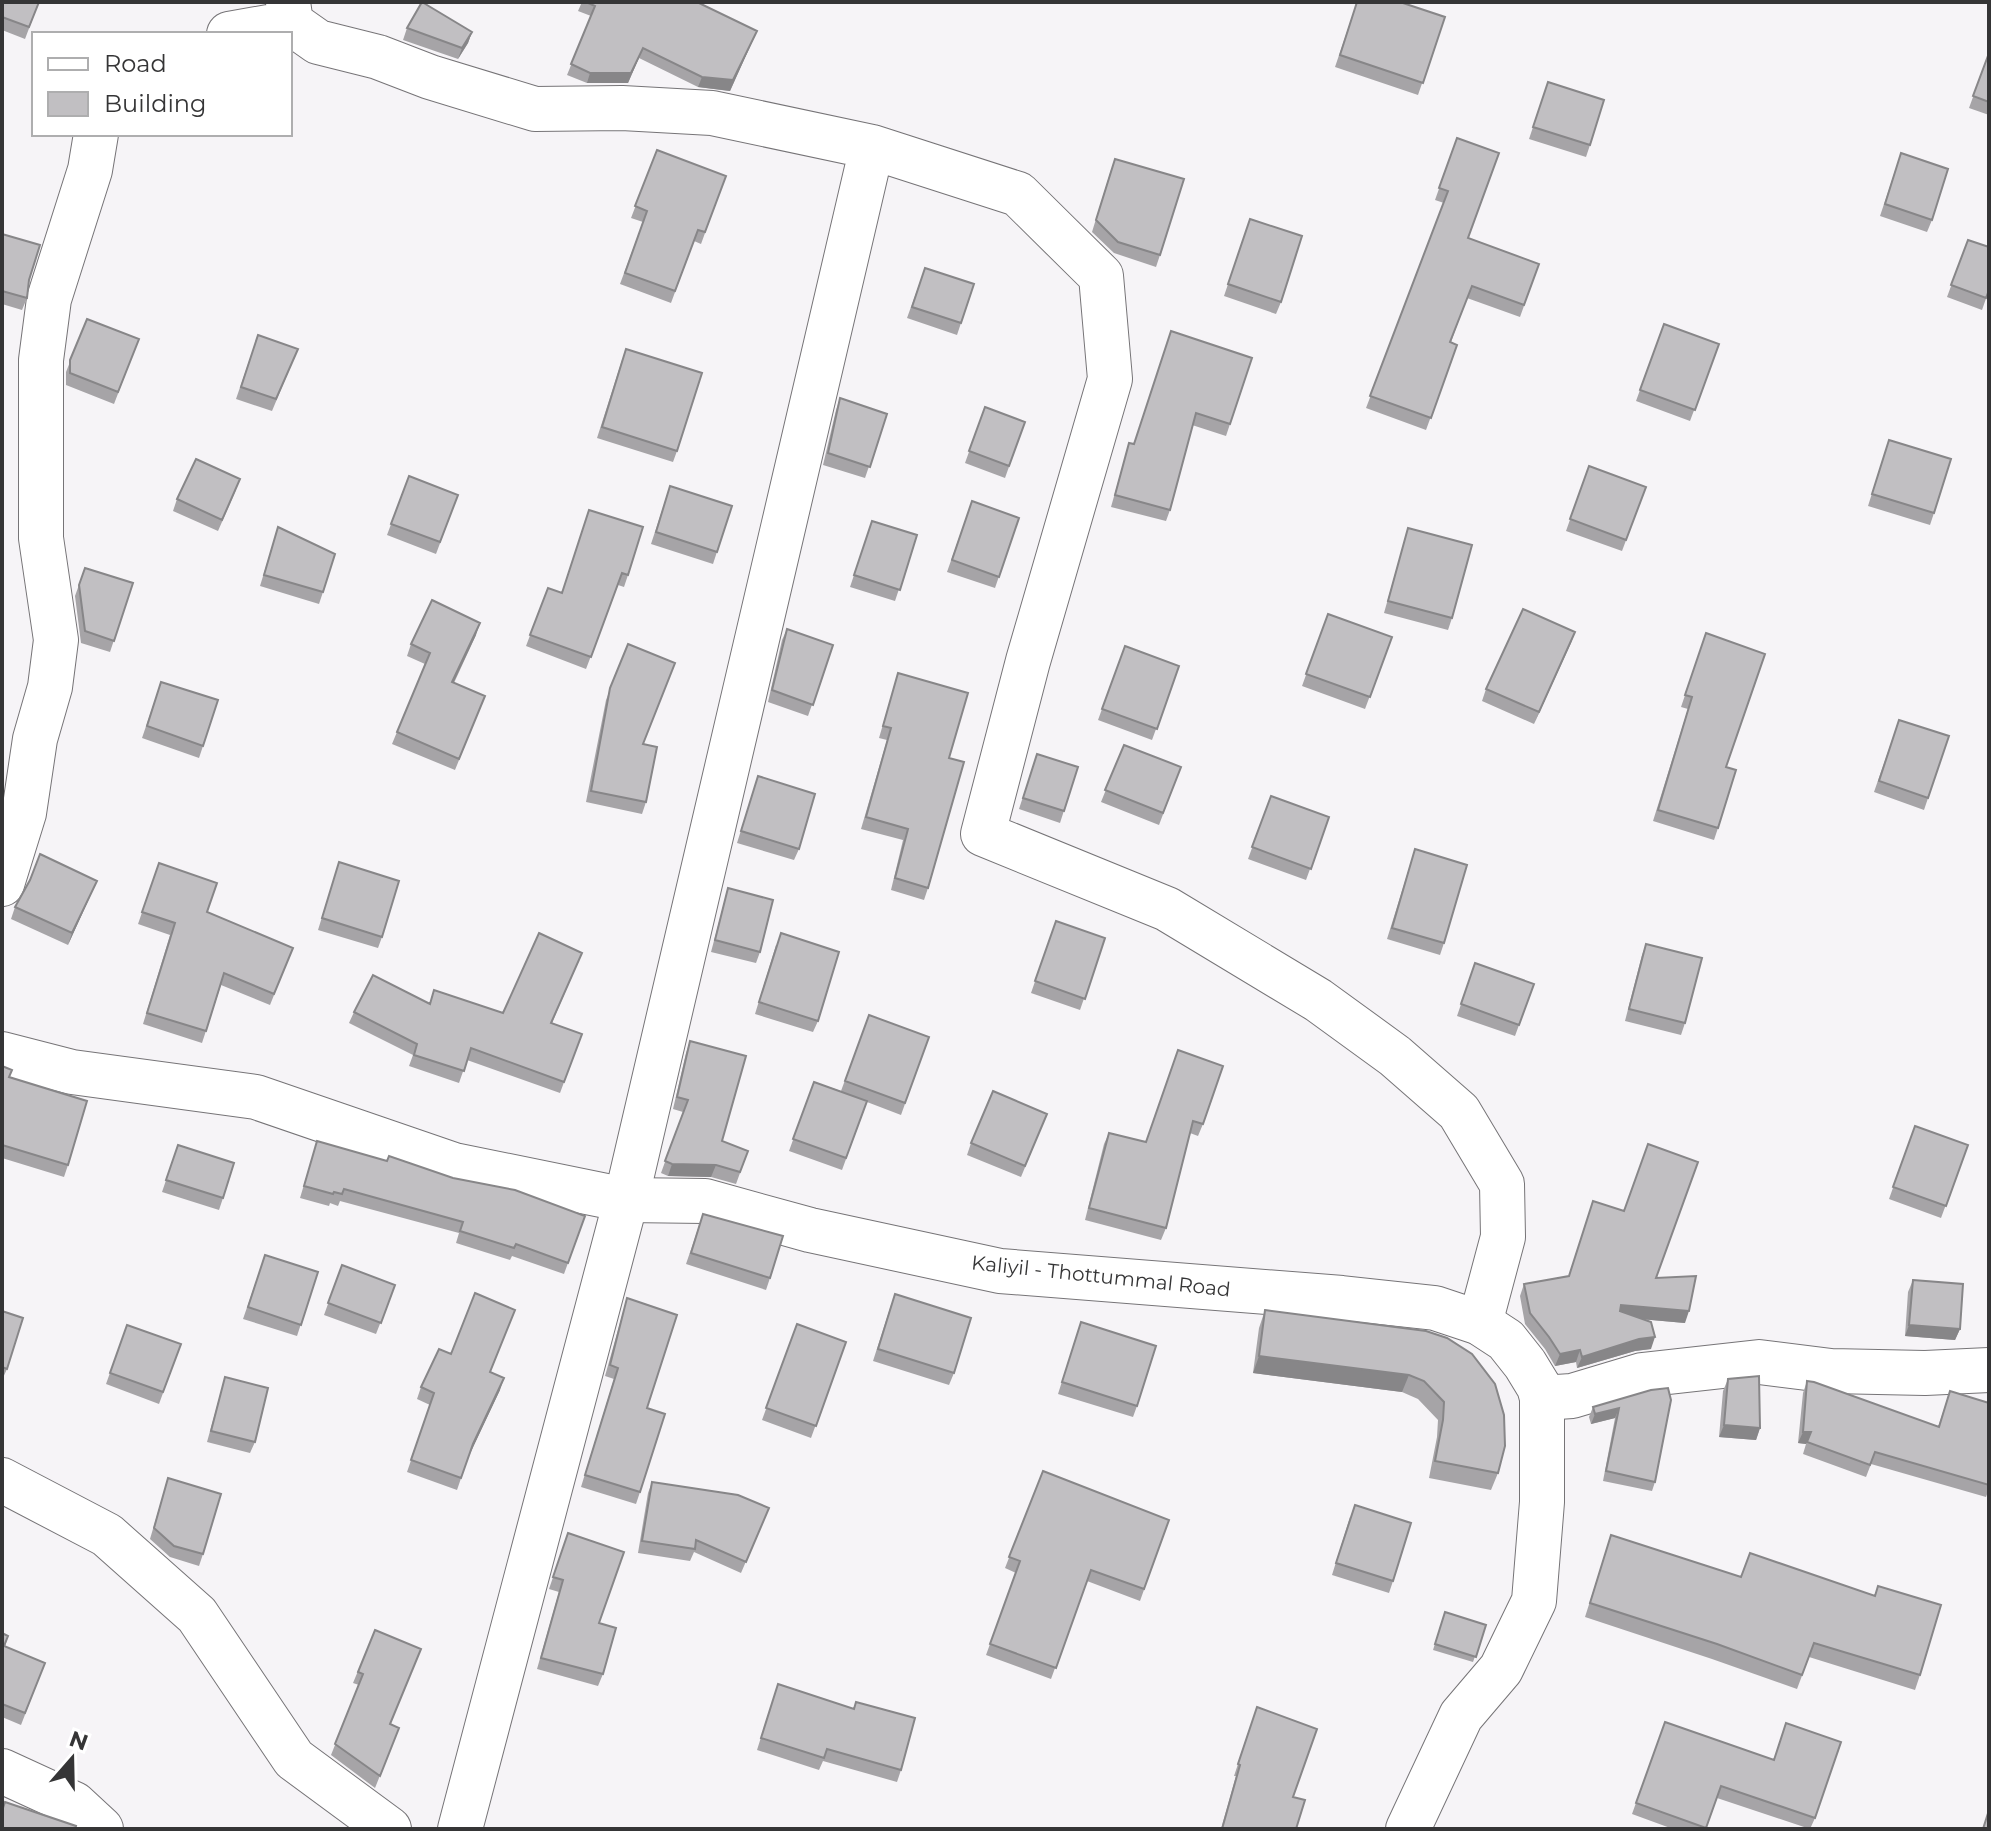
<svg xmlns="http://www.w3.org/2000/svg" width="1991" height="1831" viewBox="0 0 1991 1831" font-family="Montserrat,sans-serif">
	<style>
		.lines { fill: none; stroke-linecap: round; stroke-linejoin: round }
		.street-casing { stroke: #767477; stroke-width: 46 }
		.secondary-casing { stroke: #767477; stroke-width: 46 }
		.street { stroke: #fff; stroke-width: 44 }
		.secondary { stroke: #fff; stroke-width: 44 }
		.wall { fill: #a6a4a7 }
		.shaded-wall { fill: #878688 }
		.building { fill: #c1bfc2; stroke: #878688; stroke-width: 2 }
		.labels { text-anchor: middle; stroke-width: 6; stroke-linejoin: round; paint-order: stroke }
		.street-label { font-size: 20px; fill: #353536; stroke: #fff }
	</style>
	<rect width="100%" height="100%" fill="#f6f4f7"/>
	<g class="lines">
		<defs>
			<path id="street" d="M 288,2 L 291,23 L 318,42 L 378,57 L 430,77 L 535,109 L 622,108 L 712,113 L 872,147 L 1018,194 L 1101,276 L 1110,379 L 1028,661 L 983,834 L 1167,909 L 1318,1000 L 1395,1056 L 1459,1112 L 1502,1184 L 1503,1237 L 1480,1323
				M 229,34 L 291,23
				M 2,884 L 24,813 L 35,739 L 50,687 L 56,640 L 41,538 L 41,360 L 49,299 L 90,170 L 96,134
				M 2,1480 L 107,1535 L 197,1615 L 294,1759 L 389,1829
				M 2,1771 L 74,1804 L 101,1829
				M 460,1829 L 626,1200 L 872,147
				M 1408,1829 L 1461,1716 L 1501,1669 L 1534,1601 L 1542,1502 L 1542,1398"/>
			<path id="secondary" d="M 2,1054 L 72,1072 L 256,1097 L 454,1165 L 626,1200 L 705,1201 L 810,1230 L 1000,1271 L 1342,1298 L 1435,1308 L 1480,1323 L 1506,1340 L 1525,1364 L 1539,1387 L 1542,1398 L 1572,1396 L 1642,1375 L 1759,1362 L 1831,1371 L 1925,1373 L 1989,1370"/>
		</defs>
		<!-- street casing -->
		<use href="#street" class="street-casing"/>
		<!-- secondary casing -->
		<use href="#secondary" class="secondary-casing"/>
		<!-- street -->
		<use href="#street" class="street"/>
		<!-- secondary -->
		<use href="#secondary" class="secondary"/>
	</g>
	<!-- wall -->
	<path class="wall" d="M 2,2 L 39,2 L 25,39 L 2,30 Z
		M 582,2 L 697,2 L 757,31 L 730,91 L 698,87 L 639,58 L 628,83 L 587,83 L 567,75 L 591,16 L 578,11 Z
		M 1357,2 L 1445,17 L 1418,95 L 1335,67 Z
		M 407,28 L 472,32 L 468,43 L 458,59 L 403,40 Z
		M 1989,53 L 1989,115 L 1969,108 Z
		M 1548,82 L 1590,145 L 1586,157 L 1529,139 Z
		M 1457,138 L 1468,238 L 1539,264 L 1520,317 L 1467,298 L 1451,342 L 1457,345 L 1426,430 L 1366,408 L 1444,203 L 1435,200 Z
		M 657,150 L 726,176 L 701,244 L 694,241 L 671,303 L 620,284 L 643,222 L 631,218 Z
		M 1901,153 L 1932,220 L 1927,232 L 1880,216 Z
		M 1111,170 L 1160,255 L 1156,267 L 1114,253 L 1092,232 Z
		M 1250,219 L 1281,302 L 1276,314 L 1224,296 Z
		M 2,234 L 29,280 L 27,298 L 22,310 L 2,304 Z
		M 1968,240 L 1989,290 L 1982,310 L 1947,297 Z
		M 925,268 L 974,284 L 957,335 L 907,318 Z
		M 87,319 L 139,339 L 114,404 L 66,385 L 66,372 Z
		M 1664,324 L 1719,344 L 1690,421 L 1636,401 Z
		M 258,335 L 298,349 L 272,411 L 236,399 Z
		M 1252,358 L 1226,436 L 1192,425 L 1170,510 L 1166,521 L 1111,507 L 1129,443 L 1133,444 Z
		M 622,360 L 677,451 L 673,462 L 597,438 Z
		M 840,398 L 887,414 L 865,478 L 823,465 L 836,410 Z
		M 985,407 L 1025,422 L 1005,478 L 965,463 Z
		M 1885,452 L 1934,513 L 1930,525 L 1868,506 Z
		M 1589,466 L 1646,487 L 1622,551 L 1566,531 Z
		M 409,476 L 458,495 L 436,554 L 387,535 Z
		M 670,486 L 732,506 L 713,564 L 651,544 Z
		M 236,490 L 218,531 L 173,511 L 177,499 Z
		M 972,501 L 1019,518 L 995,588 L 947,572 Z
		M 872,521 L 917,535 L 895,601 L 850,587 Z
		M 585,522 L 628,575 L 624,587 L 618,585 L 586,669 L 526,646 L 548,588 L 562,593 Z
		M 278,527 L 323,592 L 319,604 L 260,586 Z
		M 1408,528 L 1452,618 L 1448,630 L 1384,613 Z
		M 85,568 L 133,583 L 110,652 L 81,643 L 75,596 Z
		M 1328,614 L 1392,637 L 1365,709 L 1302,686 Z
		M 787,629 L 833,645 L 808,716 L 768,702 L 782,640 Z
		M 1575,632 L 1534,724 L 1482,701 L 1486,689 Z
		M 1706,633 L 1726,767 L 1718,828 L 1714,840 L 1653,821 L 1688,709 L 1681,707 Z
		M 476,635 L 454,683 L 485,696 L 455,770 L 392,744 L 425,664 L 407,656 L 411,644 Z
		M 628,644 L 643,744 L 646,802 L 642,814 L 586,802 L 606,700 Z
		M 1125,646 L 1179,666 L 1152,740 L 1098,720 Z
		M 898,673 L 949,758 L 928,888 L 924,900 L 891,890 L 903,840 L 861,829 L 887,740 L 879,738 Z
		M 161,682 L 203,746 L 199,758 L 142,738 Z
		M 1899,720 L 1949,736 L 1924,810 L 1874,792 Z
		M 1124,745 L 1181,767 L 1159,825 L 1101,802 Z
		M 1033,766 L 1078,767 L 1060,823 L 1019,809 Z
		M 758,776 L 799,849 L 794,860 L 737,843 Z
		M 1271,796 L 1329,817 L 1306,880 L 1248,859 Z
		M 1415,849 L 1444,943 L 1440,955 L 1387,939 Z
		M 339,862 L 382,937 L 378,948 L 318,930 Z
		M 159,863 L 207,912 L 293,948 L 270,1005 L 221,985 L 202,1043 L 143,1024 L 170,935 L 138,924 Z
		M 97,881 L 68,945 L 11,919 L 15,907 Z
		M 728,888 L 760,952 L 756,963 L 711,952 Z
		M 1056,921 L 1105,938 L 1080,1010 L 1031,993 Z
		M 1646,944 L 1685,1023 L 1681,1035 L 1625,1021 L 1642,955 Z
		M 776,945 L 818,1021 L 813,1032 L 755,1014 Z
		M 582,953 L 552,1023 L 582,1034 L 560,1093 L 467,1060 L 459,1083 L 409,1066 L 413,1055 L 349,1023 L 354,1012 L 430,1003 L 503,1013 Z
		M 1475,963 L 1534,984 L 1515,1036 L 1457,1016 Z
		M 869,1015 L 929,1037 L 901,1115 L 867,1102 L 842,1170 L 789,1151 L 814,1082 L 841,1091 Z
		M 690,1041 L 722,1141 L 748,1151 L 736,1184 L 711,1177 L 668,1176 L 661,1173 L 683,1112 L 673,1109 L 686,1053 Z
		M 1178,1050 L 1203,1124 L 1198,1136 L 1190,1133 L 1166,1228 L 1161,1240 L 1085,1220 L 1104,1144 L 1109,1133 L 1146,1142 Z
		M 2,1066 L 68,1165 L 64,1177 L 2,1158 Z
		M 1047,1114 L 1021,1177 L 967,1155 L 971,1143 Z
		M 1915,1126 L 1968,1145 L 1941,1218 L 1889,1199 Z
		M 317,1141 L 387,1161 L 453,1178 L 585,1216 L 564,1274 L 512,1256 L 510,1260 L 456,1243 L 459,1233 L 340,1201 L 338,1206 L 330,1203 L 329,1206 L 300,1198 Z
		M 178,1145 L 223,1198 L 219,1210 L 162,1192 Z
		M 703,1214 L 770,1278 L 766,1290 L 686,1264 Z
		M 265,1255 L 318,1272 L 297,1336 L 243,1319 Z
		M 342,1265 L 395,1285 L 376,1334 L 324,1315 Z
		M 1656,1278 L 1685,1323 L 1641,1319 L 1651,1349 L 1635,1351 L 1577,1368 L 1576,1362 L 1555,1366 L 1545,1349 L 1525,1324 L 1520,1296 L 1524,1284 Z
		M 1913,1280 L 1960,1329 L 1955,1340 L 1905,1336 L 1908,1292 Z
		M 627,1298 L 647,1408 L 640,1492 L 636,1504 L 581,1487 L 614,1379 L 605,1376 Z
		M 891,1305 L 954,1373 L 949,1385 L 873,1361 Z
		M 1265,1310 L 1426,1331 L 1498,1473 L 1491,1490 L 1429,1478 L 1437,1437 L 1438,1420 L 1418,1399 L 1402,1392 L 1253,1373 L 1259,1328 Z
		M 2,1311 L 7,1369 L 2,1380 Z
		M 797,1324 L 846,1342 L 811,1438 L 762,1420 Z
		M 127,1325 L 181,1344 L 159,1404 L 106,1384 Z
		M 1077,1334 L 1137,1406 L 1133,1417 L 1058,1394 Z
		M 490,1372 L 500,1390 L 469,1455 L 457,1490 L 407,1472 L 430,1405 L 417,1399 L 421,1387 Z
		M 225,1377 L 255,1442 L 250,1453 L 207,1442 Z
		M 1728,1379 L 1760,1428 L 1756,1440 L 1719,1437 L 1723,1391 Z
		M 1807,1381 L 1938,1427 L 1950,1391 L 1989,1403 L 1989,1489 L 1986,1497 L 1871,1464 L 1866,1477 L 1803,1454 L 1806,1444 L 1798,1443 L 1803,1393 Z
		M 1671,1400 L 1655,1482 L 1652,1491 L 1603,1481 L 1615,1418 L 1591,1424 L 1589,1417 L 1593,1407 Z
		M 1043,1471 L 1169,1520 L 1140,1601 L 1087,1581 L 1051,1679 L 986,1655 L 1016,1573 L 1005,1568 Z
		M 168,1478 L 203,1554 L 199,1566 L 170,1557 L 150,1539 Z
		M 652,1482 L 769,1508 L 741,1573 L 694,1552 L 690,1561 L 638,1553 L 648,1493 Z
		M 1350,1517 L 1393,1581 L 1389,1593 L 1332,1575 Z
		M 568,1533 L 599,1623 L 603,1674 L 598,1686 L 537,1669 L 559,1592 L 549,1589 Z
		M 1611,1535 L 1920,1675 L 1915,1690 L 1809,1657 L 1797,1689 L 1712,1659 L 1585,1617 Z
		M 1445,1612 L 1486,1625 L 1473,1662 L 1433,1650 Z
		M 375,1630 L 391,1724 L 399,1728 L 375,1788 L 331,1755 L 359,1685 L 353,1683 Z
		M 2,1633 L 8,1636 L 5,1647 L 45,1663 L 21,1725 L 2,1717 Z
		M 774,1696 L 901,1770 L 897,1782 L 823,1761 L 819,1770 L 757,1750 Z
		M 1257,1707 L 1296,1829 L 1221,1829 L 1236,1776 L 1234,1776 Z
		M 1665,1722 L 1815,1818 L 1810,1829 L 1717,1798 L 1706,1829 L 1673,1829 L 1632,1814 Z"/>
	<!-- shaded-wall -->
	<path class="shaded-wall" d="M 757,31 L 730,91 L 698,87 L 702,77 Z
		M 472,32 L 468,43 L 458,59 L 462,48 Z
		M 643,48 L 628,83 L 587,83 L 590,73 Z
		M 480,623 L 476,635 L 448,694 L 452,682 Z
		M 1575,632 L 1571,643 L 1534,724 L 1539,712 Z
		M 97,881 L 92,892 L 68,945 L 72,933 Z
		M 672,1164 L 716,1165 L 711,1177 L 668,1176 Z
		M 1621,1305 L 1689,1311 L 1685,1323 L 1617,1317 Z
		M 1909,1325 L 1960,1329 L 1955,1340 L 1905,1336 Z
		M 1655,1337 L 1651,1349 L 1635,1351 L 1577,1368 L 1582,1357 L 1639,1339 Z
		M 1580,1350 L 1576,1362 L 1555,1366 L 1560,1354 Z
		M 1259,1356 L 1409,1375 L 1402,1392 L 1253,1373 Z
		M 504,1378 L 500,1390 L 469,1456 L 473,1444 Z
		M 1619,1408 L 1615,1418 L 1591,1424 L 1595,1414 Z
		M 1724,1425 L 1760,1428 L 1756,1440 L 1719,1437 Z
		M 1803,1432 L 1811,1432 L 1806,1444 L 1798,1443 Z"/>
	<!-- building -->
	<path class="building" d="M 2,2 L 39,2 L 29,27 L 2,17 Z
		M 422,2 L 472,32 L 462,48 L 407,28 Z
		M 586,2 L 697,2 L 757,31 L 733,80 L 702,77 L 643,48 L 631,73 L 590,73 L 571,64 L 595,6 Z
		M 1357,2 L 1400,2 L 1445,17 L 1423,83 L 1340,55 Z
		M 1989,53 L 1989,102 L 1973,96 Z
		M 1548,82 L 1604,100 L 1590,145 L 1533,127 Z
		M 1457,138 L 1499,153 L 1468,238 L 1539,264 L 1524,305 L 1472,286 L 1450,342 L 1457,345 L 1431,418 L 1370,396 L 1448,191 L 1439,188 Z
		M 657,150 L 726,176 L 705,232 L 698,230 L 675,291 L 625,273 L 647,211 L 635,206 Z
		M 1901,153 L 1948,169 L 1932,220 L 1885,204 Z
		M 1115,159 L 1184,179 L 1160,255 L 1118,242 L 1096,220 Z
		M 1250,219 L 1302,236 L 1281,302 L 1228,284 Z
		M 2,234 L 40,245 L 29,280 L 27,298 L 2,291 Z
		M 1968,240 L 1989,247 L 1989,290 L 1986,298 L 1951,285 Z
		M 925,268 L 974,284 L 961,323 L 912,307 Z
		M 87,319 L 139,339 L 118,392 L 70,373 L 70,360 Z
		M 1664,324 L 1719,344 L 1695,410 L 1640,390 Z
		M 1171,331 L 1252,358 L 1230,424 L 1196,413 L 1170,510 L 1115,495 L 1129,443 L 1134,444 Z
		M 258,335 L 298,349 L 276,399 L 241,387 Z
		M 626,349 L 702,373 L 677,451 L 602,427 Z
		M 840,398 L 887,414 L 870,467 L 828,453 Z
		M 985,407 L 1025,422 L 1009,466 L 969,451 Z
		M 1889,440 L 1951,459 L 1934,513 L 1872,494 Z
		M 196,459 L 240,479 L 222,520 L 177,499 Z
		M 1589,466 L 1646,487 L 1626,540 L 1570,519 Z
		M 409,476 L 458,495 L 440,542 L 391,524 Z
		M 670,486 L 732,506 L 717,552 L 656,532 Z
		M 972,501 L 1019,518 L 999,577 L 952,560 Z
		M 589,510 L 643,527 L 628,575 L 622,573 L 591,657 L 530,635 L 548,588 L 562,593 Z
		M 872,521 L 917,535 L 900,590 L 854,575 Z
		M 278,527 L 335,554 L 323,592 L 264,575 Z
		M 1408,528 L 1472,545 L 1452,618 L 1388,601 Z
		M 85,568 L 133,583 L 114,641 L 85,631 L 79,585 Z
		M 432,600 L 480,623 L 452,682 L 485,696 L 459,759 L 397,732 L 430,653 L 411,644 Z
		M 1523,609 L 1575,632 L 1539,712 L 1486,689 Z
		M 1328,614 L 1392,637 L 1370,697 L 1306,674 Z
		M 787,629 L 833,645 L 813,705 L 772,690 Z
		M 1706,633 L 1765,654 L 1726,767 L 1736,770 L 1718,828 L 1658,810 L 1692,697 L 1685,695 Z
		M 628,644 L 675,663 L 643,744 L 657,747 L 646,802 L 591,791 L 610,688 Z
		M 1125,646 L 1179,666 L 1157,729 L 1102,709 Z
		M 898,673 L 968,693 L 949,758 L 964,762 L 928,888 L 895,878 L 908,829 L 866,817 L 891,728 L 883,726 Z
		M 161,682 L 218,700 L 203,746 L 147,726 Z
		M 1899,720 L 1949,736 L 1928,798 L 1879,781 Z
		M 1124,745 L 1181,767 L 1163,813 L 1105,790 Z
		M 1037,754 L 1078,767 L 1064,811 L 1023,798 Z
		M 758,776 L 815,794 L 799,849 L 741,831 Z
		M 1271,796 L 1329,817 L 1311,869 L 1252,847 Z
		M 1415,849 L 1467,865 L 1444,943 L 1392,928 Z
		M 40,854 L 97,881 L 72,933 L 15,907 L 30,880 Z
		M 339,862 L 399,881 L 382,937 L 322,918 Z
		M 159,863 L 217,883 L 207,912 L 293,948 L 274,994 L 224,973 L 206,1031 L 147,1013 L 175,923 L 142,912 Z
		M 728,888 L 773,900 L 760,952 L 715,940 Z
		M 1056,921 L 1105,938 L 1085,999 L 1035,981 Z
		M 539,933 L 582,953 L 551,1023 L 582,1034 L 564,1082 L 471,1048 L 464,1071 L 414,1055 L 417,1044 L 354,1012 L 373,975 L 430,1004 L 434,990 L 503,1013 Z
		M 781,933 L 839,952 L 818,1021 L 759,1002 Z
		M 1646,944 L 1702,958 L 1685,1023 L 1629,1009 Z
		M 1475,963 L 1534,984 L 1519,1025 L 1461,1004 Z
		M 869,1015 L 929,1037 L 905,1103 L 845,1081 Z
		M 690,1041 L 746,1056 L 722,1141 L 748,1151 L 740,1172 L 716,1165 L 672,1164 L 665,1161 L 688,1100 L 677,1097 Z
		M 1178,1050 L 1223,1066 L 1203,1124 L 1193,1121 L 1166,1228 L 1089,1208 L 1109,1133 L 1146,1142 Z
		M 2,1066 L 12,1070 L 9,1077 L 87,1101 L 68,1165 L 2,1145 Z
		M 814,1082 L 867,1101 L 846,1158 L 793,1139 Z
		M 993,1091 L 1047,1114 L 1025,1166 L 971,1143 Z
		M 1915,1126 L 1968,1145 L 1946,1206 L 1893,1187 Z
		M 317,1141 L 387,1161 L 389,1156 L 453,1178 L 515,1190 L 585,1216 L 568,1263 L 516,1244 L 514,1248 L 460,1231 L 463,1222 L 344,1189 L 342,1194 L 334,1192 L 333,1194 L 304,1186 Z
		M 1648,1144 L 1698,1162 L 1656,1278 L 1696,1276 L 1689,1311 L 1621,1305 L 1620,1311 L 1651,1322 L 1655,1337 L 1639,1339 L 1582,1357 L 1580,1350 L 1560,1354 L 1549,1337 L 1530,1313 L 1524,1284 L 1569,1276 L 1593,1201 L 1624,1211 Z
		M 178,1145 L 234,1163 L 223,1198 L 166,1180 Z
		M 703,1214 L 783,1236 L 770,1278 L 691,1253 Z
		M 265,1255 L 318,1272 L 301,1325 L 248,1307 Z
		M 342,1265 L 395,1285 L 381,1323 L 328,1303 Z
		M 1913,1280 L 1963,1284 L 1960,1329 L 1909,1325 Z
		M 475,1293 L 515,1310 L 490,1372 L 504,1378 L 473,1444 L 461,1478 L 411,1460 L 434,1393 L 421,1387 L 439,1349 L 451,1354 Z
		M 895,1294 L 971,1318 L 954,1373 L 878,1349 Z
		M 627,1298 L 677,1315 L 647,1408 L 665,1414 L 640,1492 L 585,1475 L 618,1368 L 610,1365 Z
		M 1265,1310 L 1426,1331 L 1447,1338 L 1472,1354 L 1495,1384 L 1504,1415 L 1505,1446 L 1498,1473 L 1435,1461 L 1443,1420 L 1444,1402 L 1424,1381 L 1409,1375 L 1259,1356 Z
		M 2,1311 L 23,1318 L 7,1369 L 2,1367 Z
		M 1081,1322 L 1156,1346 L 1137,1406 L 1062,1382 Z
		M 797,1324 L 846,1342 L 816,1426 L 766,1408 Z
		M 127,1325 L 181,1344 L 163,1392 L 110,1373 Z
		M 1759,1376 L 1760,1428 L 1724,1425 L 1728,1379 Z
		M 225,1377 L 268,1388 L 255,1442 L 211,1431 Z
		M 1807,1381 L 1814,1382 L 1939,1427 L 1950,1391 L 1989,1403 L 1989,1485 L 1875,1452 L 1870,1465 L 1807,1442 L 1811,1432 L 1803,1432 Z
		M 1668,1388 L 1671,1400 L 1655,1482 L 1606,1471 L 1619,1408 L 1595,1414 L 1593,1407 L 1651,1390 Z
		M 1043,1471 L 1169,1520 L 1144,1589 L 1091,1570 L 1056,1668 L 990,1644 L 1020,1561 L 1009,1557 Z
		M 168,1478 L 221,1494 L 203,1554 L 174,1546 L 154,1528 Z
		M 652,1482 L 738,1495 L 769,1508 L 746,1562 L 696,1540 L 695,1549 L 642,1541 Z
		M 1355,1505 L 1411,1523 L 1393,1581 L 1336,1563 Z
		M 568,1533 L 624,1552 L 599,1623 L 616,1628 L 603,1674 L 541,1658 L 563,1580 L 553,1577 Z
		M 1611,1535 L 1741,1577 L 1750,1553 L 1875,1596 L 1878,1586 L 1941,1605 L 1920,1675 L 1814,1643 L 1802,1675 L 1717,1644 L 1590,1603 Z
		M 1445,1612 L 1486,1625 L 1476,1657 L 1435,1644 Z
		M 375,1630 L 421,1649 L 390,1724 L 399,1728 L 380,1776 L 335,1744 L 363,1674 L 358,1672 Z
		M 2,1633 L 8,1636 L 4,1646 L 45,1663 L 25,1713 L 2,1704 Z
		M 778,1684 L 854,1709 L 856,1702 L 915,1718 L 901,1770 L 827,1749 L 824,1758 L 761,1738 Z
		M 1257,1707 L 1317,1729 L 1293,1797 L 1305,1800 L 1296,1829 L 1222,1829 L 1240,1765 L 1238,1764 Z
		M 1665,1722 L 1774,1760 L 1786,1723 L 1841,1742 L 1815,1818 L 1721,1786 L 1706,1828 L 1636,1803 Z
		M 5,1802 L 76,1826 L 75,1829 L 2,1829 L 2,1811 Z
		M 1989,1810 L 1989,1829 L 1983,1829 Z"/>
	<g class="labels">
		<!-- street labels -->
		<g class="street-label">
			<text transform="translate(1101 1276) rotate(6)" y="7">Kaliyil - Thottummal Road</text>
		</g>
	</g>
	<!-- border -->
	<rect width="1991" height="1831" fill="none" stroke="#353536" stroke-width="8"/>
	<!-- legend -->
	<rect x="32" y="32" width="260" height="104" fill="#ffffff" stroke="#aeaeaf" stroke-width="2"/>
	<rect x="48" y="58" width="40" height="12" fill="#ffffff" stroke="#aeaeaf" stroke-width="2"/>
	<text x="104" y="72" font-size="24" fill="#353536">Road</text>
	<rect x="48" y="92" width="40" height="24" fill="#c1bfc2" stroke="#aeaeaf" stroke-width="2"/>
	<text x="104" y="112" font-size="24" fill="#353536">Building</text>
	<!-- north arrow -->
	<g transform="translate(72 1759) rotate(20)" stroke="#ffffff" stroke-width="6" paint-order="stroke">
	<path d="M0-6L14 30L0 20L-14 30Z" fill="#353536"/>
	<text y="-12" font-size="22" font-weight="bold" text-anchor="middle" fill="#353536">N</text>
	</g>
</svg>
